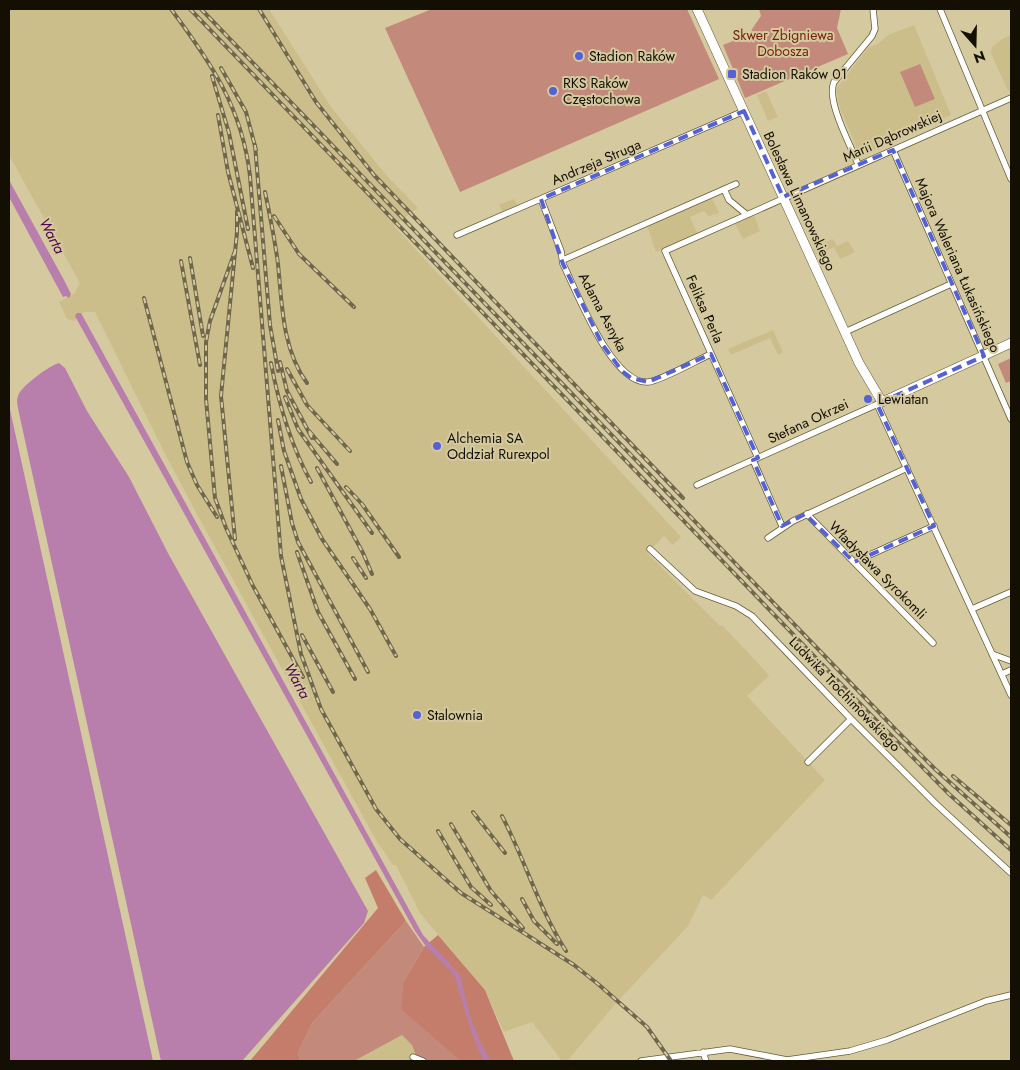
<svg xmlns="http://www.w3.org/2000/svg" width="1020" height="1070" viewBox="0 0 1020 1070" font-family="Jost,sans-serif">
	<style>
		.built { fill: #ccbe8b }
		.green { fill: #c3897a }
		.forest { fill: #c57d6b }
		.water { fill: #b87eac }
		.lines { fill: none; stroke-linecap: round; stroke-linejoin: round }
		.street-casing { stroke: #675c35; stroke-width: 7 }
		.secondary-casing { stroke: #675c35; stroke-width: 10 }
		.street { stroke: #fff; stroke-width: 5.5 }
		.secondary { stroke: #fff; stroke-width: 9 }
		.rail-casing { stroke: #6f674c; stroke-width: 4 }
		.rail { stroke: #d5c99f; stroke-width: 2; stroke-dasharray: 5.5; stroke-linecap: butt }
		.marked { fill: none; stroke: #5561d7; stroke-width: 4; stroke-dasharray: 10 6; stroke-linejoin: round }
		.poi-dot { fill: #5561d7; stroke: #d5c99f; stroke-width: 2 }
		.labels { text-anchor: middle; stroke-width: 4; stroke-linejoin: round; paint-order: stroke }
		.park-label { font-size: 14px; fill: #761f09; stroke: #d5c99f }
		.poi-label { font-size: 14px; fill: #130f02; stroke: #d5c99f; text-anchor: start }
		.street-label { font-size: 14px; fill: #130f02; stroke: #d5c99f }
		.water-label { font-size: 15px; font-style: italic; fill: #4f0646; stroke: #d5c99f }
	</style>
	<rect width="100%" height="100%" fill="#d5c99f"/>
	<!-- built -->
	<path class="built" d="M 9,9 L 269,9 L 331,107 L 387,176 L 418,208 L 394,226 L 681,537 L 673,545 L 664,536 L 647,553 L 720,626 L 722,625 L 768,674 L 769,676 L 747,696 L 825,780 L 711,900 L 703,895 L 688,926 L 618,1001 L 567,1061 L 562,1061 L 532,1022 L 504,1032 L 485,990 L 420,913 L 396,865 L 393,865 L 376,840 L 198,516 L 162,448 L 95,312 L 84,312 L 76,316 L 77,319 L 74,321 L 67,319 L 59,302 L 74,294 L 80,283 L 9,155 Z
		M 914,25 L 951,115 L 860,156 L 840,108 L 836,89 L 868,48 L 878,44 L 888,35 Z
		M 1011,35 L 1011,89 L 1008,91 L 991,53 L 992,47 L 1002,39 Z
		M 766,91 L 778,117 L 768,121 L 757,95 Z
		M 712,198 L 719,213 L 709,216 L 704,211 L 690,217 L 697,233 L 656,252 L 647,226 Z
		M 514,199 L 518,207 L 503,213 L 499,205 Z
		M 754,215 L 760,231 L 743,239 L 735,224 Z
		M 833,239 L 837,246 L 848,241 L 855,252 L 840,259 L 834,247 L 816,255 L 813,248 Z
		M 773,330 L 783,352 L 778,355 L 770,338 L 731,355 L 728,349 Z
		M 402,1035 L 412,1045 L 418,1061 L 354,1061 Z"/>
	<!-- green -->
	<path class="green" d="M 432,9 L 687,9 L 719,79 L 460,192 L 385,28 Z
		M 759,9 L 841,9 L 837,28 L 848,54 L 745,98 L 723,45 L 748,35 L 761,16 Z
		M 920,64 L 935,99 L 915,107 L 900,72 Z
		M 1011,358 L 1011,381 L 1006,383 L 998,364 Z
		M 406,921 L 424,947 L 404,981 L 461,1061 L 418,1061 L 412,1045 L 402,1035 L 354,1061 L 300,1061 L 298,1053 L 312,1023 Z"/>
	<!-- forest -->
	<path class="forest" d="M 376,870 L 406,921 L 312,1023 L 298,1053 L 300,1061 L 250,1061 L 378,908 L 365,878 Z
		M 438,935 L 485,990 L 514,1061 L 461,1061 L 401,1009 L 404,981 L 424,947 Z"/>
	<!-- water -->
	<path class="water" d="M 9,180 L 64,280 L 71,294 L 69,298 L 66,296 L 63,297 L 9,197 Z
		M 77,313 L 81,313 L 423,935 L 460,975 L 470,1016 L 482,1046 L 491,1061 L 484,1061 C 470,1034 464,1006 455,977 L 450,970 L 427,948 L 415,931 L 75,316 Z
		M 59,363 L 65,368 L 87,411 L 129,477 L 169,555 L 368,911 L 364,923 L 242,1061 L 161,1061 L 19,413 C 18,407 16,401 18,396 C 21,386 49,366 59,363 Z
		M 9,405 L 153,1061 L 9,1061 Z"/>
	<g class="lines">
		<defs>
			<path id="street" d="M 940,9 L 1011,179
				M 893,150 L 1011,419
				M 858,164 C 850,144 826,101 834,82 L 872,36 L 875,29 L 873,9
				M 724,189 L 729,200 L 746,214
				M 541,199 L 561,251 L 563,264 C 577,292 612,385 648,382 C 661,381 697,360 711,354
				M 457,235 L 744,111
				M 563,260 L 736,184
				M 845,332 L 951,284
				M 877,404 L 1011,695
				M 758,458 L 665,251 L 1011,98
				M 753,460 L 782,526
				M 697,485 L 880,403
				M 807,514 L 933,643
				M 768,538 L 793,521 L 907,468
				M 650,549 L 695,591 L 736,606 L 752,616 L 851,719 L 936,804 L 1011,873
				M 854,562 L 934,526
				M 972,609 L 1011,592
				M 992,654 L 1011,661
				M 1002,674 L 1011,670
				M 808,762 L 851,719
				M 703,1052 L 706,1061
				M 413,1057 L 423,1061
				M 641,1061 L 730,1049 L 787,1060 L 850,1051 L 887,1040 L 986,1001 L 1011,995"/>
			<path id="secondary" d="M 697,9 L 859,363 L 882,402 L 1011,343"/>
		</defs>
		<!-- street casing -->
		<use href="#street" class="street-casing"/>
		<!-- secondary casing -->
		<use href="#secondary" class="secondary-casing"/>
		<!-- street -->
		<use href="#street" class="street"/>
		<!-- secondary -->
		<use href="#secondary" class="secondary"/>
		<defs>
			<path id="rail" d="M 171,9 C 211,63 242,107 250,176 L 281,556 L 301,654 L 321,709 L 376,809 L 400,839 L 461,893 L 574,965 L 598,984 L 647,1027 L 671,1061
				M 190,9 L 868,712 L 949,794 L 1011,850
				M 201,9 L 897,731 L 935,769 L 1011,837
				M 259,9 L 316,102 L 374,175 L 683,498
				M 221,68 L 246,112 L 256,150
				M 212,76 L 229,133 L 248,229
				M 218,115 L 228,172 L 253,268
				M 255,145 L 270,325 L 278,371
				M 265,192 C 270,216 275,240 278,264 C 282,304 282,349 307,383
				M 274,216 L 299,254 L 354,307
				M 235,251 L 210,321 L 206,342 L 206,399 L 215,498 L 226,528 L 253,586 L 303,677
				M 190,258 L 203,336
				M 181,261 L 200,365
				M 144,298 L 187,462 L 197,485 L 217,517
				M 280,362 L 287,391 L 312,438
				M 271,363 C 279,405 290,444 311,482
				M 287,369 L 307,405 L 350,451
				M 285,397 L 298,429 L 372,533
				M 278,420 L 284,451 L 301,499 L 322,539 L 370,609 L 396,656
				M 309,431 L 337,464
				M 281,466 L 292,523 L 298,542 L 368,672
				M 317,468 L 363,553 L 372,574
				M 346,487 L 362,504 L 399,557
				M 235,539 L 221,396 L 237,232 L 237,211
				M 297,552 L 318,612 L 355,679
				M 353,558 L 366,578
				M 302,635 L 333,692
				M 953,776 L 1011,825
				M 473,812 L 505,853
				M 502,816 C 525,860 539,909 566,951
				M 451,824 L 491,891 L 523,928
				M 438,831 L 471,887 L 491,905
				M 522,899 L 534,921 L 557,944"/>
		</defs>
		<!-- rail casing -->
		<use href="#rail" class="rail-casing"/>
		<!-- rail -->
		<use href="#rail" class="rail"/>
	</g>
	<!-- marked area -->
	<path class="marked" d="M 744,111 L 783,197 L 893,150 L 984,356 L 877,404 L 934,526 L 854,562 L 805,514 L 782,526 L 753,460 L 758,458 L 711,354 L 648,382 L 631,378 L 622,371 L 602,344 L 563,264 L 541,199 Z"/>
	<!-- markers -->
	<g class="poi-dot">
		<circle cx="579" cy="56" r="5"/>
		<rect x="727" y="69" width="10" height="10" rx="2.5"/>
		<circle cx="553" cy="91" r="5"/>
		<circle cx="868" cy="399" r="5"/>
		<circle cx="437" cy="446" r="5"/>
		<circle cx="417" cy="715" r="5"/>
	</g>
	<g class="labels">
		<!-- park labels -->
		<g class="park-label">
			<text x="783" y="40">Skwer Zbigniewa<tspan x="783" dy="16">Dobosza</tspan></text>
		</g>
		<!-- poi labels -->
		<g class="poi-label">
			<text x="589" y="61">Stadion Raków</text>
			<text x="742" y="79">Stadion Raków 01</text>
			<text x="563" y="88">RKS Raków<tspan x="563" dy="16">Częstochowa</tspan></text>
			<text x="878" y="404">Lewiatan</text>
			<text x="447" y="443">Alchemia SA<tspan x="447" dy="16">Oddział Rurexpol</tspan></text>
			<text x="427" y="720">Stalownia</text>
		</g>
		<!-- street labels -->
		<g class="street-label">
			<text transform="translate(892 136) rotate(-24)" y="5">Marii Dąbrowskiej</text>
			<text transform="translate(596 162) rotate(-23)" y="5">Andrzeja Struga</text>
			<text transform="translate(800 201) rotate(65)" y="5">Bolesława Limanowskiego</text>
			<text transform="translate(958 265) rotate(66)" y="5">Majora Waleriana Łukasińskiego</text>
			<text transform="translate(705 309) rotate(66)" y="5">Feliksa Perla</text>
			<text transform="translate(603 312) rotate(62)" y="5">Adama Asnyka</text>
			<text transform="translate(808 421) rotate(-25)" y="5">Stefana Okrzei</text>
			<text transform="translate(878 570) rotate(45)" y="5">Władysława Syrokomli</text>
			<text transform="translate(845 694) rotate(46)" y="5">Ludwika Trochimowskiego</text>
		</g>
		<!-- water labels -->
		<g class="water-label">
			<text transform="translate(52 236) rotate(62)" y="5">Warta</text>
			<text transform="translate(297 681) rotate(61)" y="5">Warta</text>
		</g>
	</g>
	<!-- border -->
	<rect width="1020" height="1070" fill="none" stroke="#130f02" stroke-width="20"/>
	<!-- north arrow -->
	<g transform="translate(975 45) rotate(160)" stroke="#d5c99f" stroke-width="4" paint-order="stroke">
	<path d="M0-4L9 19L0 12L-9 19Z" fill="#130f02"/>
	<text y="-8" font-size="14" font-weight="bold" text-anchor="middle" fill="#130f02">N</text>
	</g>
</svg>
